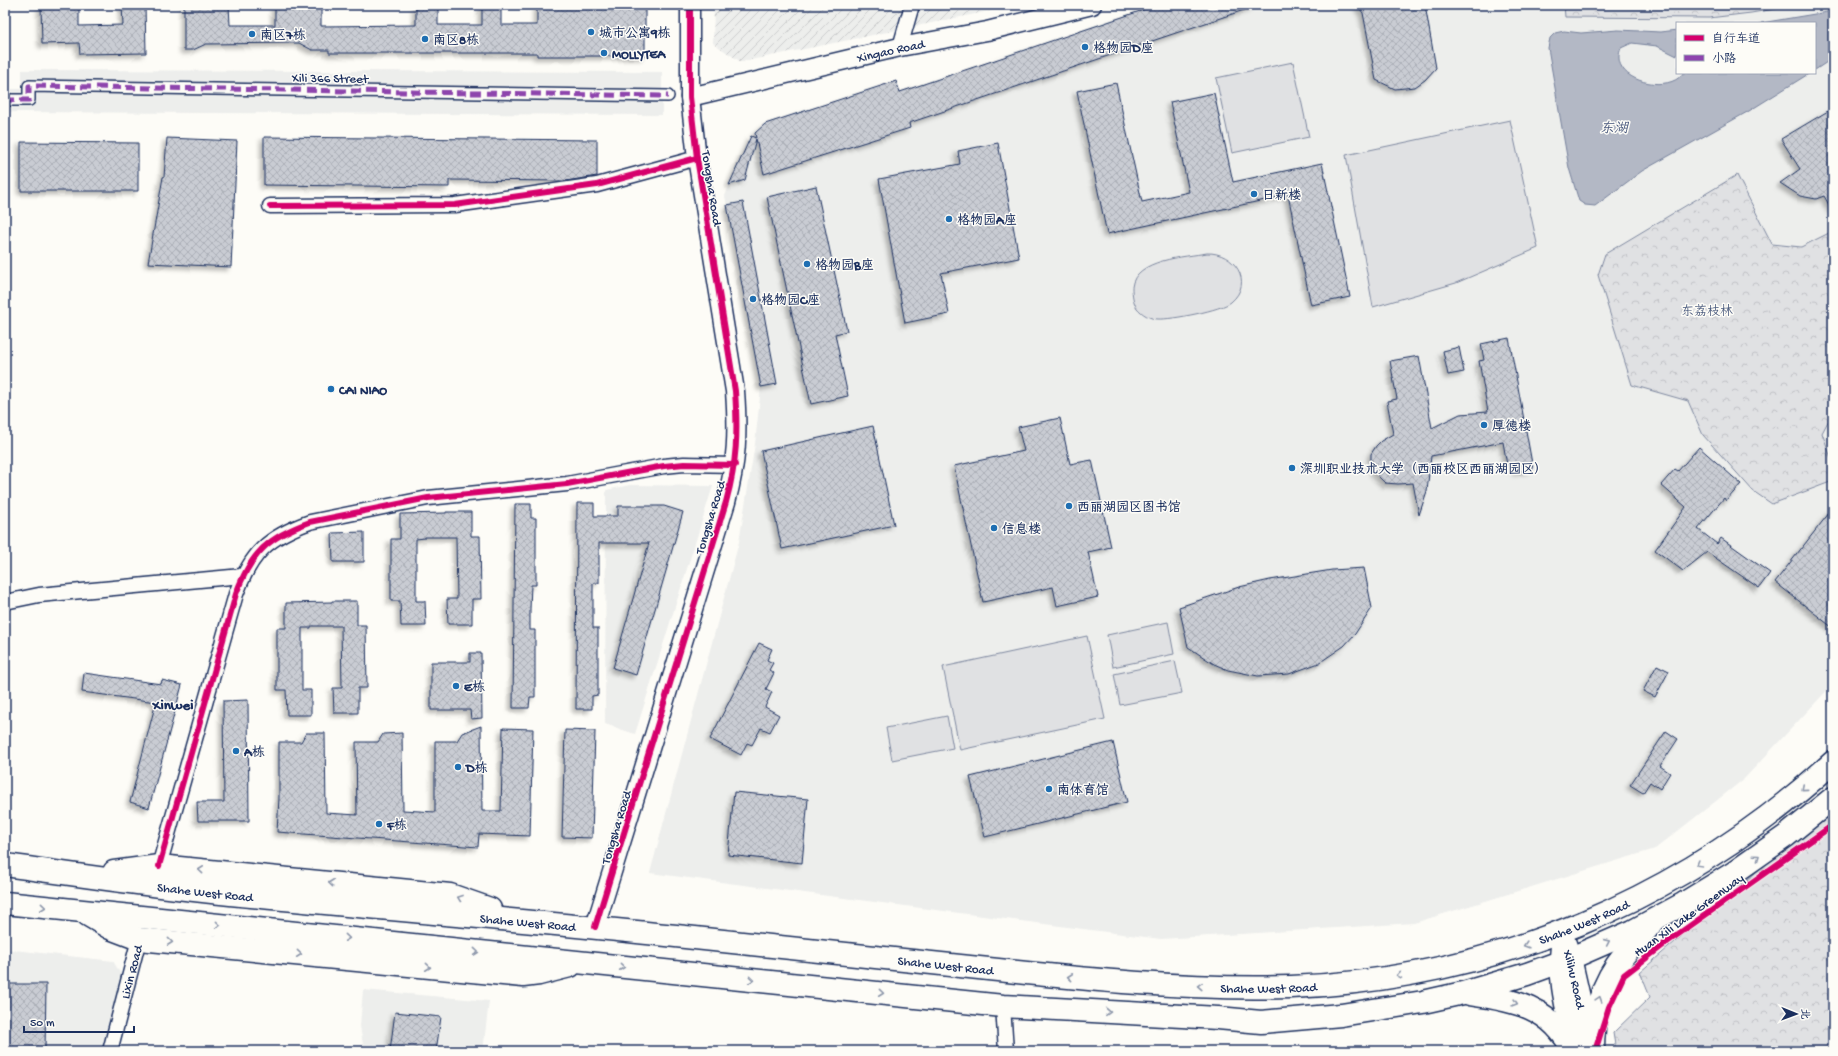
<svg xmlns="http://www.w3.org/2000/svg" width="1838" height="1056" viewBox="0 0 1838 1056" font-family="'Gochi Hand','LXGW WenKai TC',sans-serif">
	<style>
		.built { fill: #edeeec; fill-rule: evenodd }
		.industrial { fill: url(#industrial-furrows) }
		.green { fill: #e0e1e3; stroke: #7e88a0 }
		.forest { fill: url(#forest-crowns); stroke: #7e88a0 }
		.water { fill: #b3b8c5; stroke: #76819c }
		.building { fill: url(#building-cross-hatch); stroke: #1b2f5e; filter: url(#shadow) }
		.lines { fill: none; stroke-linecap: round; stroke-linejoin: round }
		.pedestrian-casing { stroke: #1b2f5e; stroke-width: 14 }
		.minor-casing { stroke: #1b2f5e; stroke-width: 17 }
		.tertiary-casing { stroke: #1b2f5e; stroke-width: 21 }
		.secondary-casing { stroke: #1b2f5e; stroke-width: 23 }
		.primary-casing { stroke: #1b2f5e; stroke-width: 25 }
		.pedestrian { stroke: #fdfcf7; stroke-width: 11 }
		.minor { stroke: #fdfcf7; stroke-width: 14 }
		.tertiary { stroke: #fdfcf7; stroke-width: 18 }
		.secondary { stroke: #fdfcf7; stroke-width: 20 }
		.primary { stroke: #fdfcf7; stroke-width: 22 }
		.quiet { stroke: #8e44ad; stroke-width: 5; stroke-dasharray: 10 5; stroke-linecap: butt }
		.cycleway-casing { stroke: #fdfcf7; stroke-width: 8 }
		.cycleway { stroke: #d6006c; stroke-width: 6 }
		.oneway { stroke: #8c96aa }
		.poi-dot { fill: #1f6fb2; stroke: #fdfcf7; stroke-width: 1.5 }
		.labels { text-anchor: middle; stroke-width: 3; stroke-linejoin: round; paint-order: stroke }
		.poi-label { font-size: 13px; font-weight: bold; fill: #1b2f5e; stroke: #fdfcf7; text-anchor: start }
		.street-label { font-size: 13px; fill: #1b2f5e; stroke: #fdfcf7 }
		.park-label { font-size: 13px; fill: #4c5c7f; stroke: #fdfcf7 }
		.water-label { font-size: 14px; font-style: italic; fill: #49587d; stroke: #fdfcf7 }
		.quarter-label { font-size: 15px; font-weight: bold; fill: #1b2f5e; stroke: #fdfcf7 }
	</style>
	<defs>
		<pattern id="industrial-furrows" width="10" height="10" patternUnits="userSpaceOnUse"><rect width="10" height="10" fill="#edeeec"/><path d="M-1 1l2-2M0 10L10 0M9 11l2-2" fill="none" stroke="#cbcccd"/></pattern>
		<pattern id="forest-crowns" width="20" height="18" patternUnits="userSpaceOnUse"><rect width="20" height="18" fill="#e0e1e3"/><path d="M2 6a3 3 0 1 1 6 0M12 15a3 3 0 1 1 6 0" fill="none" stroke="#c0c1c5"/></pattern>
		<pattern id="building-cross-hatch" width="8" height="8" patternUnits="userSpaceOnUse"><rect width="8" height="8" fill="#c9ccd3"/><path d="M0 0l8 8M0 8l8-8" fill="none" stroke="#acb0b8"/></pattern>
		<filter id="shadow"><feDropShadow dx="-3.5" dy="3.5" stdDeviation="2" flood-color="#0004"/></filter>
	</defs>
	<rect width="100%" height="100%" fill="#fdfcf7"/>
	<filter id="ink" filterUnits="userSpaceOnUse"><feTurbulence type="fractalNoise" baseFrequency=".025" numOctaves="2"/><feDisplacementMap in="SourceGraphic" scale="8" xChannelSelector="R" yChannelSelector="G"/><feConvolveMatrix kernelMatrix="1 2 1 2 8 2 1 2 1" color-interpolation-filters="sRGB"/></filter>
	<g filter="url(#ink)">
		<!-- built -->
		<path class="built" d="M 1155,5 L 1833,5 L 1833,684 L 1744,779 L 1655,849 L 1414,923 L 1161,939 L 650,873 L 739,542 L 755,444 L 761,387 L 725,196 L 744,149 L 754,134 L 765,124 L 896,81 L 900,91 L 910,89 ZM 1677,23 L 1815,23 L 1815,73 L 1677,73 Z
			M 22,70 L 662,72 L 662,115 L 5,112 L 5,89 L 22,89 Z
			M 630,485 L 713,486 L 635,734 L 605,724 L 606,490 Z
			M 5,949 L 113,961 L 122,976 L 103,1051 L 5,1051 Z
			M 363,990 L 489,1001 L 483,1051 L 364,1051 L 360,1026 Z"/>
		<!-- industrial -->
		<path class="industrial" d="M 714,5 L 1019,5 L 741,62 L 713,43 Z"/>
		<!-- green -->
		<path class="green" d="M 1293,62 L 1309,137 L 1232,153 L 1216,78 Z
			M 1510,120 L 1538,248 L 1456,283 L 1373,307 L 1346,155 Z
			M 1207,253 C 1234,252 1255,282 1231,302 C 1222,310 1171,320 1158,319 C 1150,319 1142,314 1137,308 C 1133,302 1132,294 1132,287 C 1135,259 1185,257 1207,253 Z
			M 1168,622 L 1174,654 L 1113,667 L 1107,635 Z
			M 1087,636 L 1105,719 L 960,750 L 943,667 Z
			M 1175,661 L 1182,693 L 1120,705 L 1114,674 Z
			M 947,716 L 953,748 L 892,760 L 886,728 Z"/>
		<!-- forest -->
		<path class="forest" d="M 1564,5 L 1799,5 L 1751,13 L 1709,18 L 1565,17 Z
			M 1737,175 L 1772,244 L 1801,247 L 1833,231 L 1833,412 L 1822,433 L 1833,463 L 1833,481 L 1772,504 L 1753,491 L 1703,435 L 1688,401 L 1632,385 L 1598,275 L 1605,254 Z
			M 1833,806 L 1833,1051 L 1616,1051 L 1613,1033 L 1650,997 L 1640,972 Z"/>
		<!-- water -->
		<path class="water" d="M 1833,11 L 1833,58 L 1815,70 L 1815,23 L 1761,23 Z
			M 1618,30 L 1661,32 L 1677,30 L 1677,56 L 1657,46 L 1632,43 L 1621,48 C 1607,81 1670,95 1683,73 L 1810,73 L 1749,111 L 1642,171 L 1595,206 L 1585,205 L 1579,201 L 1569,168 L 1548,48 L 1550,38 L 1555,33 L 1564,31 L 1581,33 Z"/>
		<!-- building -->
		<path class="building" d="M 41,5 L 79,5 L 79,26 L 123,25 L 122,5 L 145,5 L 146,53 L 80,54 L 79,43 L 42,44 Z
			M 184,5 L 229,5 L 230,25 L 275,25 L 275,5 L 321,5 L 321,26 L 416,25 L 416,5 L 438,5 L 438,25 L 482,25 L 482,5 L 501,5 L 501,25 L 537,25 L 537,5 L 584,5 L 584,8 L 645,8 L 645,56 L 537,56 L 537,53 L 329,53 L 329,50 L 312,50 L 299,43 L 206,44 L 193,50 L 184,50 Z
			M 1158,5 L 1253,5 L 1253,7 L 909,123 L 910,128 L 764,174 L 756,139 L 745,180 L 729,185 L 751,136 L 756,138 L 755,133 L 765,124 L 896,81 L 900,92 Z
			M 1357,5 L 1425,5 L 1436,68 L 1425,80 L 1415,87 L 1395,89 L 1376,80 L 1363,13 Z
			M 1116,83 L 1142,202 L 1189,192 L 1170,102 L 1214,93 L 1233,182 L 1322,163 L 1350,297 L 1311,305 L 1288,195 L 1107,234 L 1077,91 Z
			M 1833,108 L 1833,212 L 1824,196 L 1816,199 L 1800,196 L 1780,183 L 1800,169 L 1781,139 Z
			M 264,137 L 597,140 L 597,176 L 566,181 L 449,180 L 449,187 L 264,185 Z
			M 167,138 L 237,141 L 231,267 L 148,263 L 163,177 L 164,177 Z
			M 21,142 L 138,143 L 138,191 L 21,191 Z
			M 998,143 L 1019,258 L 941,273 L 949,314 L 905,323 L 879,179 L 960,164 L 958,151 Z
			M 816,186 L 847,331 L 835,334 L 848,396 L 811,404 L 767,197 Z
			M 743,202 L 777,384 L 761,387 L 727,205 Z
			M 1509,338 L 1533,469 L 1516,472 L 1515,463 L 1507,465 L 1503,442 L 1431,456 L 1427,491 L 1419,515 L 1413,483 L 1398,484 L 1385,483 L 1375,473 L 1371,460 L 1371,454 L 1376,446 L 1381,441 L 1393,434 L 1387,401 L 1397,399 L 1390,361 L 1419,356 L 1432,428 L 1460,414 L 1488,412 L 1479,361 L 1484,360 L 1481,344 Z
			M 1459,347 L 1464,372 L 1448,375 L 1443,351 Z
			M 1060,418 L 1070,464 L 1092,460 L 1111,547 L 1088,552 L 1098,597 L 1057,606 L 1053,587 L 983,602 L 954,466 L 1024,451 L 1018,427 Z
			M 873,426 L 894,525 L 782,549 L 761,451 Z
			M 1699,447 L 1741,484 L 1726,501 L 1724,498 L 1698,529 L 1717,544 L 1721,538 L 1770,573 L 1759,588 L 1707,552 L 1683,571 L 1655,550 L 1686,507 L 1661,485 L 1675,469 L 1678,471 Z
			M 577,503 L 594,503 L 594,516 L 618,516 L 618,506 L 664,506 L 683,512 L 636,675 L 613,668 L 649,543 L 599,543 L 599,583 L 593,583 L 593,628 L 598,628 L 598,695 L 592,696 L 592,709 L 576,709 Z
			M 515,504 L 531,504 L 531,518 L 536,518 L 536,585 L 531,585 L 530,609 L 530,630 L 535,630 L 535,697 L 530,697 L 529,708 L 513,708 Z
			M 1833,508 L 1833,628 L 1775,582 Z
			M 446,512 L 471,512 L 471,536 L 480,536 L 481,599 L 472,599 L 472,624 L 448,624 L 447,599 L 457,599 L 456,537 L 425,537 L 425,538 L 416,539 L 416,601 L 425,601 L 426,626 L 401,626 L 400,601 L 391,601 L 391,539 L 400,539 L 400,514 L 446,513 Z
			M 364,532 L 364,562 L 333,562 L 332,533 Z
			M 1364,568 L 1372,608 L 1355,634 L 1344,646 L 1319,663 L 1289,674 L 1258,676 L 1228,670 L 1214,664 L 1188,647 L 1179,607 L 1239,587 L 1270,580 L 1332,570 Z
			M 332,601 L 357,601 L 357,625 L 366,625 L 367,688 L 358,688 L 358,713 L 334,713 L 333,688 L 342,688 L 341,626 L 311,626 L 311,628 L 302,628 L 302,690 L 311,690 L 311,715 L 287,715 L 286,690 L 277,690 L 277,628 L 286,628 L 286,603 L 332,602 Z
			M 759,643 L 772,649 L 767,660 L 773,663 L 769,670 L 774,673 L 766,689 L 772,692 L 765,707 L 779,715 L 770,732 L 761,728 L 752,745 L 747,743 L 741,755 L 710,739 Z
			M 470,653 L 481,653 L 482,718 L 471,719 L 470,710 L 431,710 L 431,662 L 470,662 Z
			M 1657,665 L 1669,671 L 1655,697 L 1643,691 Z
			M 84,673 L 161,684 L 162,680 L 182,685 L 149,808 L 130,802 L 156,702 L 82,692 Z
			M 248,700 L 249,821 L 198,821 L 197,802 L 224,802 L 223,701 Z
			M 481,726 L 482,811 L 501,811 L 503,728 L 533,729 L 530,836 L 479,834 L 478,847 L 277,832 L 279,798 L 279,742 L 301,742 L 306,733 L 325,733 L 326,813 L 357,815 L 356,742 L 378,742 L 383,734 L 402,733 L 403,810 L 435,812 L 435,741 L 457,741 L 462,733 Z
			M 565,730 L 595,731 L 592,838 L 562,837 Z
			M 1666,731 L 1678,739 L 1660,766 L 1670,773 L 1660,789 L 1650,782 L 1643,793 L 1630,785 Z
			M 1113,742 L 1127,802 L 985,837 L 970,777 Z
			M 734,792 L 808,799 L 802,863 L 728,855 Z
			M 5,984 L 46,984 L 45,1051 L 5,1051 Z
			M 395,1012 L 441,1017 L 436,1051 L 390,1051 Z"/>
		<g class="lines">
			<defs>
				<path id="pedestrian" d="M 5,100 L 29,100 L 29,86 L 668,96"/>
				<g id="minor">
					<path d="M 900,47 L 912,5"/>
					<path d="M 270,206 L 455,205 L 597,185 L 697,158"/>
					<path d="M 5,602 L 39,595 L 242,576"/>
					<path d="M 159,866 L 236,594 C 251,553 268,537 310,522 L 428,498 L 567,484 L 664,466 L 684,464 L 735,465"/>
					<path d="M 1003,1006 L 1006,1051"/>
					<path id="s1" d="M 110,1051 L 139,939"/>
				</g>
				<g id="tertiary">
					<path id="s2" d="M 690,97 L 900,47 L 987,31 L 1092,5"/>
					<path d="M 595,927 L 726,502 C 737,462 738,432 735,391 L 697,158 L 690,97 L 690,5"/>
				</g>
				<g id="secondary">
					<path id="s3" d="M 1562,932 L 1571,958 L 1590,1042"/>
					<path d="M 1561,946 C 1557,981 1568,1016 1575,1051"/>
				</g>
				<g id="primary">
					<path id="s4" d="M 5,865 C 71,874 137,884 203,891 C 360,908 519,919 676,936 C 777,946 878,957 979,968 C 1082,979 1187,990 1291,987 C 1495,979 1683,899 1833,762"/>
					<path d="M 114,872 L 159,866 L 450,895 L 490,909"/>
					<path d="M 5,903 L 1003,1006 L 1218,1018 L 1261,1022 L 1341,1015 L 1423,1002 L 1463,993 L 1527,974 L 1571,958 L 1633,931 L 1683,904 L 1732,874 L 1786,836 L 1833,798"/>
					<path d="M 88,915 L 110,928 L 139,939 L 523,976 L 539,974 L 570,966"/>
					<path d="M 1470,994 C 1514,1000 1552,1007 1573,1051"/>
					<path d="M 1593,1051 C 1593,1014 1601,983 1625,954 C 1633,944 1642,936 1650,925"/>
				</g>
			</defs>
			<!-- pedestrian casing -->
			<use href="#pedestrian" class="pedestrian-casing"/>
			<!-- minor casing -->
			<use href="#minor" class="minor-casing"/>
			<!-- tertiary casing -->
			<use href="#tertiary" class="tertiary-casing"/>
			<!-- secondary casing -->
			<use href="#secondary" class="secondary-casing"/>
			<!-- primary casing -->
			<use href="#primary" class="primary-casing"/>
			<!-- pedestrian -->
			<use href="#pedestrian" class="pedestrian"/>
			<!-- minor -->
			<use href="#minor" class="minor"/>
			<!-- tertiary -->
			<use href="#tertiary" class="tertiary"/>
			<!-- secondary -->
			<use href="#secondary" class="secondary"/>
			<!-- primary -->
			<use href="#primary" class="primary"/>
			<!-- quiet -->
			<path class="quiet" d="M 5,100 L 29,100 L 29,86 L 668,96"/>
			<defs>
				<path id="cycleway" d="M 270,206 L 455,205 L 597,185 L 697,158
					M 159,866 L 236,594 C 251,553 268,537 310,522 L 428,498 L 567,484 L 664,466 L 684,464 L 735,465
					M 595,927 L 726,502 C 737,462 738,432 735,391 L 697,158 L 690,97 L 690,5
					M 1595,1051 L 1609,1007 L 1624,975 L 1667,942 L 1833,825"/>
			</defs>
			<!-- cycleway casing -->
			<use href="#cycleway" class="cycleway-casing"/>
			<!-- cycleway -->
			<use href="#cycleway" class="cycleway"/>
		</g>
		<!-- one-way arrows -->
		<defs><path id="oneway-chevron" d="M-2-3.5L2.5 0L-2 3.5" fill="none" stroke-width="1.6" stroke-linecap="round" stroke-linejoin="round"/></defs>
		<g class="oneway">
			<use href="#oneway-chevron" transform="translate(1804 788) rotate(140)"/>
			<use href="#oneway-chevron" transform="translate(1757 857) rotate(-35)"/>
			<use href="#oneway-chevron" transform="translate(1699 864) rotate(149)"/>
			<use href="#oneway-chevron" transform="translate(201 870) rotate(-174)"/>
			<use href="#oneway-chevron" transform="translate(331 883) rotate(-174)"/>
			<use href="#oneway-chevron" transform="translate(460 898) rotate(-160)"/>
			<use href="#oneway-chevron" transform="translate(43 907) rotate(6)"/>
			<use href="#oneway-chevron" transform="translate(218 925) rotate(6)"/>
			<use href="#oneway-chevron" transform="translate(347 938) rotate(6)"/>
			<use href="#oneway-chevron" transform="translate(170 942) rotate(6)"/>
			<use href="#oneway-chevron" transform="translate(1607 942) rotate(-24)"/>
			<use href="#oneway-chevron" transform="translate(1526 945) rotate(163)"/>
			<use href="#oneway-chevron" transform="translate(476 952) rotate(6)"/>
			<use href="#oneway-chevron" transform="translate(299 954) rotate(6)"/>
			<use href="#oneway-chevron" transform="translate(428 967) rotate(6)"/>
			<use href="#oneway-chevron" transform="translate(622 967) rotate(6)"/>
			<use href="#oneway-chevron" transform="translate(1399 975) rotate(171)"/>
			<use href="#oneway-chevron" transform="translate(1070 977) rotate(-174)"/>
			<use href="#oneway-chevron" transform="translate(751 980) rotate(6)"/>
			<use href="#oneway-chevron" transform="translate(1200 986) rotate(-177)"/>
			<use href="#oneway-chevron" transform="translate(881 993) rotate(6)"/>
			<use href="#oneway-chevron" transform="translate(1599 999) rotate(-72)"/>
			<use href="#oneway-chevron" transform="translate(1515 1003) rotate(16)"/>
			<use href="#oneway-chevron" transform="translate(1108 1012) rotate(3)"/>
		</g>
	</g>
	<!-- markers -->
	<g class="poi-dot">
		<circle cx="591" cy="32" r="4"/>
		<circle cx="252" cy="34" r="4"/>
		<circle cx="425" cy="39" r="4"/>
		<circle cx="1085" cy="47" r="4"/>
		<circle cx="604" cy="53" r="4"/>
		<circle cx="1254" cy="194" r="4"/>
		<circle cx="949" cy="219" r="4"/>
		<circle cx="807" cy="264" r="4"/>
		<circle cx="753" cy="299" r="4"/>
		<circle cx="331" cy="389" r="4"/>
		<circle cx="1484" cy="425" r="4"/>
		<circle cx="1292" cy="468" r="4"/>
		<circle cx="1069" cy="506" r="4"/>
		<circle cx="994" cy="528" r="4"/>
		<circle cx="456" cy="686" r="4"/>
		<circle cx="236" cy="751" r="4"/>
		<circle cx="458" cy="767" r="4"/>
		<circle cx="1049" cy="789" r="4"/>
		<circle cx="379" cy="824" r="4"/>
	</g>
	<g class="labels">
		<!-- poi labels -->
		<g class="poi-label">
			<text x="599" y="37">城市公寓9栋</text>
			<text x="260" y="39">南区7栋</text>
			<text x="433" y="44">南区8栋</text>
			<text x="1093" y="52">格物园D座</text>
			<text x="612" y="58">MOLLYTEA</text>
			<text x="1262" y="199">日新楼</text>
			<text x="957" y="224">格物园A座</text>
			<text x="815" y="269">格物园B座</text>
			<text x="761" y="304">格物园C座</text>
			<text x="339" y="394">CAI NIAO</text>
			<text x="1492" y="430">厚德楼</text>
			<text x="1300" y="473">深圳职业技术大学（西丽校区西丽湖园区）</text>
			<text x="1077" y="511">西丽湖园区图书馆</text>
			<text x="1002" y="533">信息楼</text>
			<text x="464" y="691">E栋</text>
			<text x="244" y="756">A栋</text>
			<text x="466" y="772">D栋</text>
			<text x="1057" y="794">南体育馆</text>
			<text x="387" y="829">F栋</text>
		</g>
		<!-- street labels -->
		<g class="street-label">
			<text dy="5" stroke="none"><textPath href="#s2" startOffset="206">Xingao Road</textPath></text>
			<text transform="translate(330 77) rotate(1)" y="5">Xili 366 Street</text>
			<text transform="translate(713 188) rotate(81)" y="5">Tongsha Road</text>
			<text transform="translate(709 517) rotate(-73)" y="5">Tongsha Road</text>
			<text transform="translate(615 827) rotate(-73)" y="5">Tongsha Road</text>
			<text dy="5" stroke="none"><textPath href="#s4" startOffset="202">Shahe West Road</textPath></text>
			<text transform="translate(1688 914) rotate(-36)" y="5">Huan Xili Lake Greenway</text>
			<text dy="5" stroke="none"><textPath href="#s4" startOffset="526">Shahe West Road</textPath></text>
			<text dy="5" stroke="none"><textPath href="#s4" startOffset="1594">Shahe West Road</textPath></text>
			<text dy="5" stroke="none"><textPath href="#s4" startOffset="946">Shahe West Road</textPath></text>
			<text dy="5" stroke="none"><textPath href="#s1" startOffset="82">Lixin Road</textPath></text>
			<text dy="5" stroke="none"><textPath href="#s3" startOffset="49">Xilihu Road</textPath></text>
			<text dy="5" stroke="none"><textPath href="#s4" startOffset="1270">Shahe West Road</textPath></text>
		</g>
		<!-- park labels -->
		<g class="park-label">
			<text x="1707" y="315">东荔枝林</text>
		</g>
		<!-- water labels -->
		<g class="water-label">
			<text x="1614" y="132">东湖</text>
		</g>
		<!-- quarter labels -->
		<g class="quarter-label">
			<text x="173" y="709">Xinwei</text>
		</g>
	</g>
	<!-- margin -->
	<rect width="1838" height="1056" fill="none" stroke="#fdfcf7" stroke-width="20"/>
	<rect x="10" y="10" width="1818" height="1036" fill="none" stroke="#1b2f5e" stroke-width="1.5" filter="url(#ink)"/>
	<!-- legend -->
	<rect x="1676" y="22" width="140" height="52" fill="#fdfcf7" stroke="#a3aaba"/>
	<rect x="1684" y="35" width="20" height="6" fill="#d6006c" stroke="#a3aaba"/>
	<text x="1712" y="42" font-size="12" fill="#1b2f5e">自行车道</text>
	<rect x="1684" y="55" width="20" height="6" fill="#8e44ad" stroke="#a3aaba"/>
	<text x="1712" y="62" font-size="12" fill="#1b2f5e">小路</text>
	<!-- north arrow -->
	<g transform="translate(1796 1014) rotate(91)" stroke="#fdfcf7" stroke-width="3" paint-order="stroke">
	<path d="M0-3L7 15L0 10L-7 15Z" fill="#1b2f5e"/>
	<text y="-6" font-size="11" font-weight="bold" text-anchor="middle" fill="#1b2f5e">北</text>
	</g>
	<!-- scale -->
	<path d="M24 1026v6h110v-6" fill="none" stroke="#1b2f5e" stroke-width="2"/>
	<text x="30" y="1026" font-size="12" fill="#1b2f5e" stroke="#fdfcf7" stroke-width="3" paint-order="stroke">50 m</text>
</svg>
